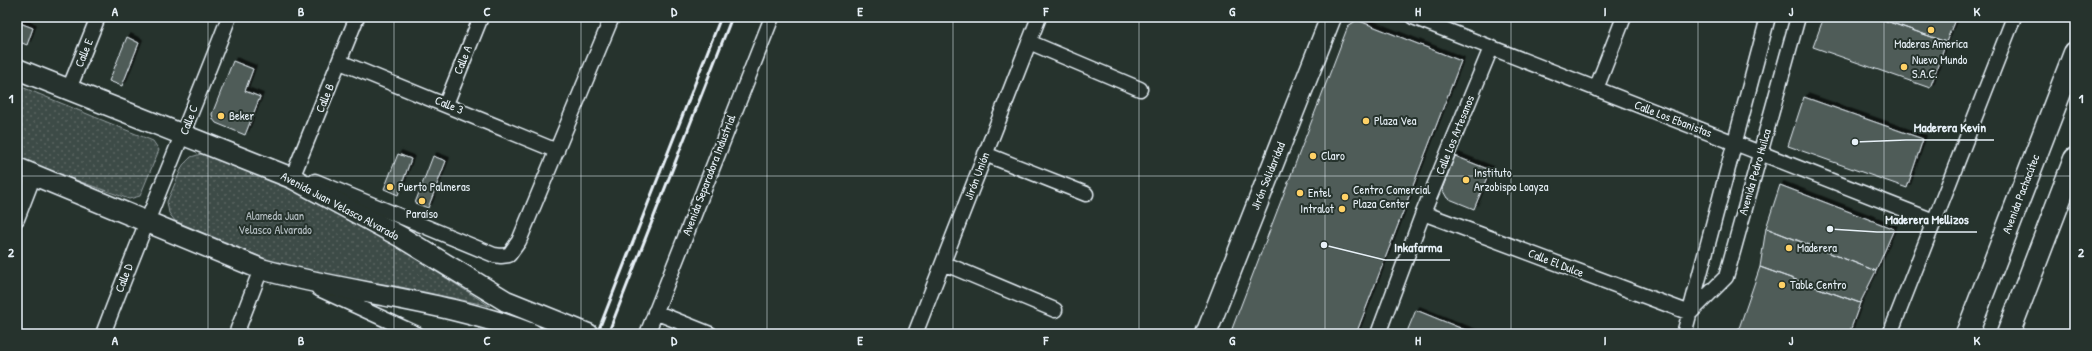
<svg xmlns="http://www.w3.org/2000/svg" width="2092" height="351" viewBox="0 0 2092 351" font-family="'Patrick Hand',sans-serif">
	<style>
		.park { fill: url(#park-dots); stroke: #939ea0 }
		.building { fill: #505c59; stroke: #e8f1f8; filter: url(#shadow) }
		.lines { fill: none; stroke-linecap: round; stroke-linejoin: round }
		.street-casing { stroke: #e8f1f8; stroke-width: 17 }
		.secondary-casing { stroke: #e8f1f8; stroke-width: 23 }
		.primary-casing { stroke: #e8f1f8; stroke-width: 25 }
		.street { stroke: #26332d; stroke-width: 14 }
		.secondary { stroke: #26332d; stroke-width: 20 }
		.primary { stroke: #26332d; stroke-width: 22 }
		.rail { stroke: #e8f1f8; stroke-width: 3 }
		.grid { fill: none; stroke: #e8f1f8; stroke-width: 1; stroke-opacity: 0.55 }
		.poi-dot { fill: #ffd166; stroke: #26332d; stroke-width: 1.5 }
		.labels { text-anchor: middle; stroke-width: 4; stroke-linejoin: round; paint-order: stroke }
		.poi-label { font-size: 12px; fill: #e8f1f8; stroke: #26332d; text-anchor: start }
		.street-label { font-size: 12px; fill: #e8f1f8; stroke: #26332d }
		.park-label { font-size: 12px; fill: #b5bfc3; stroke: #26332d }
		.leader { fill: none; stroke: #e8f1f8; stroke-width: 1.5 }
		.callout-dot { fill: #e8f1f8; stroke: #26332d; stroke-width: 1.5 }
		.callout-label { font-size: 13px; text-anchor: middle; font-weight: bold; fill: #e8f1f8; stroke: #26332d; stroke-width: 4; stroke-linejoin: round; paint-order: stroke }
		.neatline { fill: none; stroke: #e8f1f8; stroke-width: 1.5 }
		.grid-label { font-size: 13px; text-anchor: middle; font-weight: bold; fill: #e8f1f8 }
	</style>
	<defs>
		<pattern id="park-dots" width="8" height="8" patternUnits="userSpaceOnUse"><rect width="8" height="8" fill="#3e4b47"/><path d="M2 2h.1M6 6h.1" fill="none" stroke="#5a6562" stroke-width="1.8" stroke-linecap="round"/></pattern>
		<filter id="shadow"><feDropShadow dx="3.5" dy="-3.5" stdDeviation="0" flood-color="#0009"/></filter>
	</defs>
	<rect width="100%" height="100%" fill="#26332d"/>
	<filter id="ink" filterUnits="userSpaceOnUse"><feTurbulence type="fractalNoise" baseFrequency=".025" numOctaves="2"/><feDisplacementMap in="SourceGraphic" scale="8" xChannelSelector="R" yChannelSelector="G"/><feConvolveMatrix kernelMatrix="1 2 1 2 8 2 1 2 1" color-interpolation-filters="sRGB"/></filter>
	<g filter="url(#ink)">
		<!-- park -->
		<path class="park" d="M 17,85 L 153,141 L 159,150 L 140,196 L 129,199 L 17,159 Z
			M 201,154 L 289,189 L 396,246 L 490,306 L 396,286 L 302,271 L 268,260 L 175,221 L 169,213 L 167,202 L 183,165 L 191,157 Z"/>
		<!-- building -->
		<path class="building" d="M 1824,17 L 1875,17 L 1946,42 L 1930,88 L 1813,47 Z
			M 1875,17 L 1956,17 L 1946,42 Z
			M 1357,20 L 1461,61 L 1356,334 L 1230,334 L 1348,26 Z
			M 20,23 L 33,28 L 27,45 L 17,41 L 17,32 Z
			M 127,37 L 139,43 L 122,86 L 109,81 Z
			M 233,61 L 253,69 L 245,91 L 260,97 L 245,135 L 216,123 L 213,119 L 212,114 Z
			M 1804,97 L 1923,139 L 1907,188 L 1788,146 Z
			M 398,154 L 411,159 L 398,195 L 384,189 Z
			M 433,156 L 446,161 L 428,208 L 415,203 Z
			M 1455,156 L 1490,170 L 1474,209 L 1447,198 L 1442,189 Z
			M 1780,185 L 1894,229 L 1876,271 L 1766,228 Z
			M 1766,228 L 1876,271 L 1860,303 L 1760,267 Z
			M 1760,267 L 1860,303 L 1849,334 L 1737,334 Z
			M 1416,310 L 1475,334 L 1406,334 Z"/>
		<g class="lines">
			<defs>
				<path id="street" d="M 1413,17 L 1934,221
					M 1029,42 L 1140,89
					M 340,62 L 557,151
					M 69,89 L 98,17
					M 1596,89 L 1624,17
					M 446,104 L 481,17
					M 985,154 L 1086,194
					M 292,178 L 357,17
					M 315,181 L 494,255 L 501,256 L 509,255 L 519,241 L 612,17
					M 1423,213 L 1690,313 L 1726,277 L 1798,17
					M 17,219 L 34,175
					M 943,263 L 1055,310
					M 319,289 L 417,334
					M 655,312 L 710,334
					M 103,334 C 143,228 188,123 229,17
					M 236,334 L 261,269
					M 647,334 L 772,17
					M 915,334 L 1039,17
					M 1378,334 L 1423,213 L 1491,48
					M 1684,334 L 1768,17
					M 1890,334 L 2014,17"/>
				<path id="secondary" d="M 17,69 L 292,178 L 401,237 L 506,301 L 588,334
					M 17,168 L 261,269 C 351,294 445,300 532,334
					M 1206,334 L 1331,17"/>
				<path id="primary" d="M 1967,334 L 2075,53
					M 2008,334 L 2075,159"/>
			</defs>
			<!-- street casing -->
			<use href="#street" class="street-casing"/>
			<!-- secondary casing -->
			<use href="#secondary" class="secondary-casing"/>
			<!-- primary casing -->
			<use href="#primary" class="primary-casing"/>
			<!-- street -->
			<use href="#street" class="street"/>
			<!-- secondary -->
			<use href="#secondary" class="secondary"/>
			<!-- primary -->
			<use href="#primary" class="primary"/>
			<!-- rail -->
			<path class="rail" d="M 597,334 L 721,17
				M 608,334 L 732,17"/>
		</g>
	</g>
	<!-- grid -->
	<path class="grid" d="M 208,17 L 208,334M 394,17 L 394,334M 581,17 L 581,334M 767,17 L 767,334M 953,17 L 953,334M 1139,17 L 1139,334M 1325,17 L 1325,334M 1511,17 L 1511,334M 1698,17 L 1698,334M 1884,17 L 1884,334M 17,176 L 2075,176"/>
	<!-- markers -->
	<g class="poi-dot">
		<circle cx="1931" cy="30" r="4"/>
		<circle cx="1904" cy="67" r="4"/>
		<circle cx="221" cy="116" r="4"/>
		<circle cx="1366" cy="121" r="4"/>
		<circle cx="1313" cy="156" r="4"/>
		<circle cx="1466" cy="180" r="4"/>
		<circle cx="390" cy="187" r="4"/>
		<circle cx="1300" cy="193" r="4"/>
		<circle cx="1345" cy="197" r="4"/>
		<circle cx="422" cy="201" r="4"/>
		<circle cx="1342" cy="209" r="4"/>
		<circle cx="1789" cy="248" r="4"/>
		<circle cx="1782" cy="285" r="4"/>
	</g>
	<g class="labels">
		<!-- poi labels -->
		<g class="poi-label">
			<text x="1931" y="48" text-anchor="middle">Maderas America</text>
			<text x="1912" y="64">Nuevo Mundo<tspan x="1912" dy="14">S.A.C.</tspan></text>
			<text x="229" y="120">Beker</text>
			<text x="1374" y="125">Plaza Vea</text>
			<text x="1321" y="160">Claro</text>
			<text x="1474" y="177">Instituto<tspan x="1474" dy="14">Arzobispo Loayza</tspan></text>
			<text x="398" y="191">Puerto Palmeras</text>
			<text x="1353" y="194">Centro Comercial<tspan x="1353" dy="14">Plaza Center</tspan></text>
			<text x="1308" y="197">Entel</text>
			<text x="1334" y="213" text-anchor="end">Intralot</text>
			<text x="422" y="218" text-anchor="middle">Paraíso</text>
			<text x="1797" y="252">Maderera</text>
			<text x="1790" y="289">Table Centro</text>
		</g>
		<!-- street labels -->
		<g class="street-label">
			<text transform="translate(84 53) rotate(-68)" y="4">Calle E</text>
			<text transform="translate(463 60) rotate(-68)" y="4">Calle A</text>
			<text transform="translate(325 98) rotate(-68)" y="4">Calle B</text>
			<text transform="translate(449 105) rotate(22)" y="4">Calle 3</text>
			<text transform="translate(1673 119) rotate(21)" y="4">Calle Los Ebanistas</text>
			<text transform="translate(189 120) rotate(-69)" y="4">Calle C</text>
			<text transform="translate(1455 135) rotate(-68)" y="4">Calle Los Artesanos</text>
			<text transform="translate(1755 172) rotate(-74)" y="4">Avenida Pedro Huilca</text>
			<text transform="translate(709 175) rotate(-69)" y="4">Avenida Separadora Industrial</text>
			<text transform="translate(977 176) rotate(-69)" y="4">Jirón Unión</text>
			<text transform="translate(1268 176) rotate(-68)" y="4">Jirón Solidaridad</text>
			<text transform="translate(2021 194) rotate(-69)" y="4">Avenida Pachacútec</text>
			<text transform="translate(340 206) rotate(28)" y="4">Avenida Juan Velasco Alvarado</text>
			<text transform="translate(1556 263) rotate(21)" y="4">Calle El Dulce</text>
			<text transform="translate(124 278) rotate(-69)" y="4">Calle D</text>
		</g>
		<!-- park labels -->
		<g class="park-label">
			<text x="275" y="220">Alameda Juan<tspan x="275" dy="14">Velasco Alvarado</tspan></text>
		</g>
	</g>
	<!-- callouts -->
	<path class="leader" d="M1855 142L1906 140H1994M1830 229L1877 232H1977M1324 245L1385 260H1450"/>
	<g class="callout-dot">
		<circle cx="1855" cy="142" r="4"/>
		<circle cx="1830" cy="229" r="4"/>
		<circle cx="1324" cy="245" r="4"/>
	</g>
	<g class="callout-label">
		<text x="1950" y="132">Maderera Kevin</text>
		<text x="1927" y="224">Maderera Mellizos</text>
		<text x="1418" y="252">Inkafarma</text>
	</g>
	<!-- margin -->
	<rect width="2092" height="351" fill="none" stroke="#26332d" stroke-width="44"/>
	<rect x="22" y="22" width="2048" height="307" class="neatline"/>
	<g class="grid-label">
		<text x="115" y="16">A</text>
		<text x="301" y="16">B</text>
		<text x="487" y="16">C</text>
		<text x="674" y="16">D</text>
		<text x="860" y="16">E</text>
		<text x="1046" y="16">F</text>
		<text x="1232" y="16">G</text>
		<text x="1418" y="16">H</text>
		<text x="1605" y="16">I</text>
		<text x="1791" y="16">J</text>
		<text x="1977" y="16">K</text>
		<text x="11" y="103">1</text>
		<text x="2081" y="103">1</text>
		<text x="11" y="257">2</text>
		<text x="2081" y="257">2</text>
		<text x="115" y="345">A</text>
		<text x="301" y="345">B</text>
		<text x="487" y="345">C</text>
		<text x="674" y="345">D</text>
		<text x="860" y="345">E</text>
		<text x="1046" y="345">F</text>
		<text x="1232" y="345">G</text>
		<text x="1418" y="345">H</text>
		<text x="1605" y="345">I</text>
		<text x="1791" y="345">J</text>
		<text x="1977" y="345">K</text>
	</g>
</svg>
